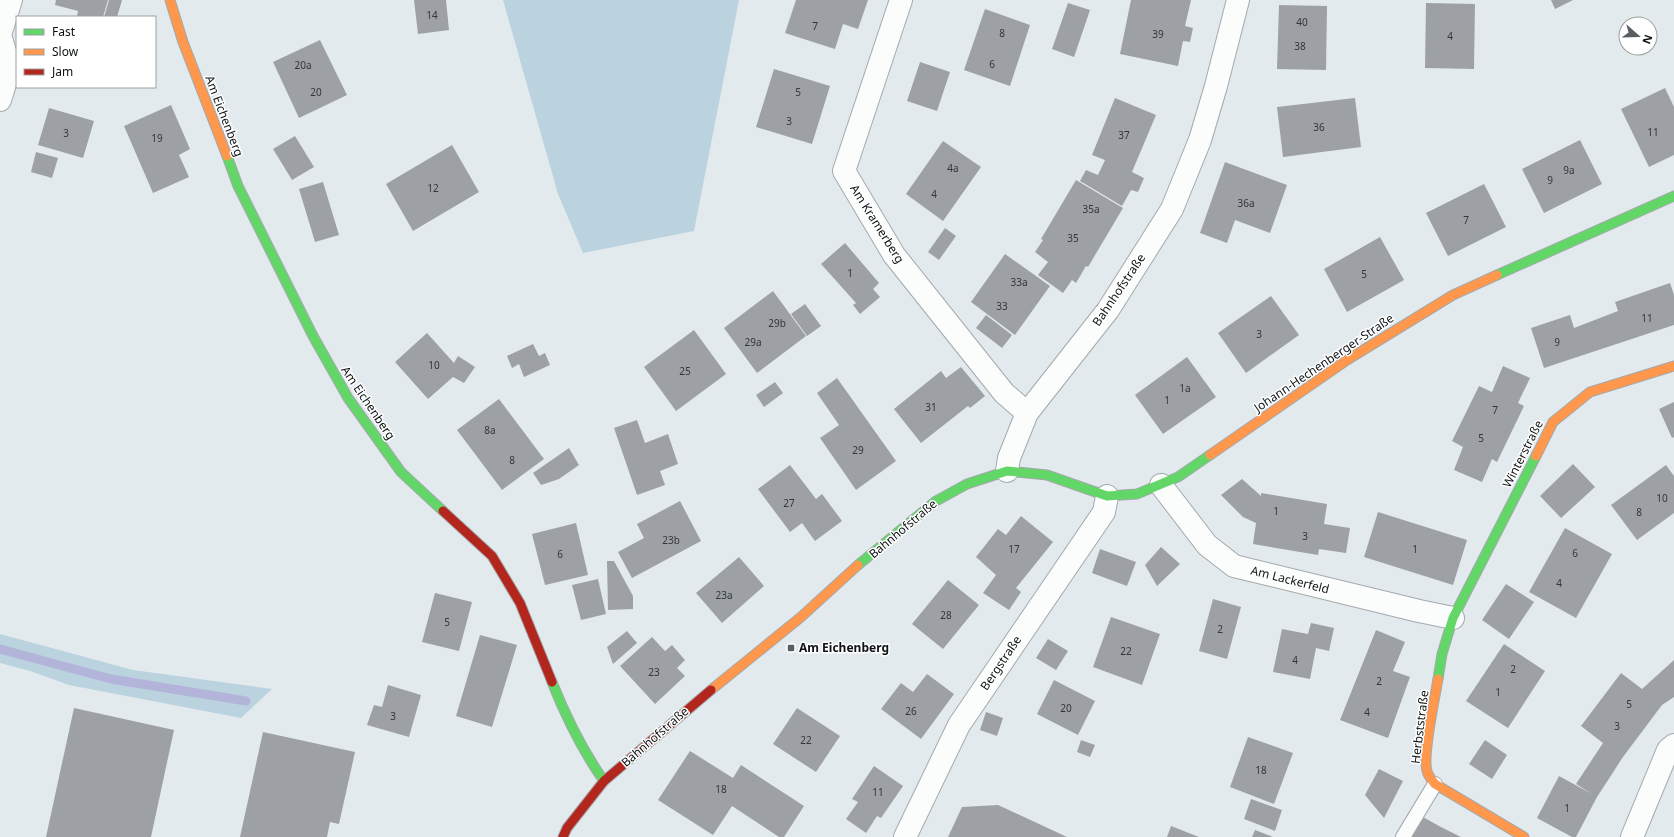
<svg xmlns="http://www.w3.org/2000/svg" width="1674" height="837" viewBox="0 0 1674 837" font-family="'Noto Sans',sans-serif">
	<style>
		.green { fill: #bbd2df }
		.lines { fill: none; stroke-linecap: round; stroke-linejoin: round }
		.stream { stroke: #b3b4da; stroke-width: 9 }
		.building { fill: #9da1a5 }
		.lane-casing { stroke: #a3a9ac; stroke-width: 16 }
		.street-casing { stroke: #a3a9ac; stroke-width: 24 }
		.fast-casing { stroke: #a3a9ac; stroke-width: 11 }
		.slow-casing { stroke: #a3a9ac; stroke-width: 11 }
		.jam-casing { stroke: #a3a9ac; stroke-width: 11 }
		.lane { stroke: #fbfcfc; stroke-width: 14 }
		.street { stroke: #fbfcfc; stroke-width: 22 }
		.fast { stroke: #63d668; stroke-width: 9 }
		.slow { stroke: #ff974d; stroke-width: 9 }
		.jam { stroke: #b3261e; stroke-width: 9 }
		.poi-dot { fill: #585e60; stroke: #fff; stroke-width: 1.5 }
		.labels { text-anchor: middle; stroke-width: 3; stroke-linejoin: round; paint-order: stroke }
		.number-label { font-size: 10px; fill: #313638 }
		.street-label { font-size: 12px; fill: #0d1214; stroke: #fff }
		.poi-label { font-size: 12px; font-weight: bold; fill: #0d1214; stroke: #fff; text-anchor: start }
	</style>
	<rect width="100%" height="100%" fill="#e3eaee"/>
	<!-- green -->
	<path class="green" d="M 503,0 L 739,0 L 694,231 L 583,253 L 558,194 Z
		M 0,634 L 133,670 L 272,689 L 241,718 L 69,685 L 30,671 L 0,663 Z"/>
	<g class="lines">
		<!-- stream -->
		<path class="stream" d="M 0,649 L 111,679 L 246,701"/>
	</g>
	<!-- building -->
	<path class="building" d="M 56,0 L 108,0 L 103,17 L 77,16 L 78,11 L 55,5 Z
		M 109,0 L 122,0 L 117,17 L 104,17 Z
		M 414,0 L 446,0 L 449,30 L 418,34 Z
		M 796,0 L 868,0 L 858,29 L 843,24 L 835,49 L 785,33 Z
		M 1131,0 L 1191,0 L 1185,26 L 1193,28 L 1190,42 L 1183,41 L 1178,66 L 1120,54 Z
		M 1551,0 L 1573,0 L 1555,9 Z
		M 1068,3 L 1090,10 L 1074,57 L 1052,49 Z
		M 1426,3 L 1475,4 L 1474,69 L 1425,68 Z
		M 1279,5 L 1327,6 L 1326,70 L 1277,69 Z
		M 985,9 L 1030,25 L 1010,86 L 964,70 Z
		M 320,40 L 347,95 L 299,118 L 273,62 Z
		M 920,62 L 950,72 L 937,111 L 907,101 Z
		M 774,69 L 830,86 L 812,144 L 756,127 Z
		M 1665,88 L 1674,107 L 1674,155 L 1649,167 L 1621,109 Z
		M 1115,98 L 1156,115 L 1132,172 L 1144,178 L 1138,192 L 1131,190 L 1122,206 L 1080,181 L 1086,170 L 1098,175 L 1105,160 L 1092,155 Z
		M 1355,98 L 1361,147 L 1283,157 L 1277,107 Z
		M 171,105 L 190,149 L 179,155 L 189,177 L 153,193 L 124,126 Z
		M 49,108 L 94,121 L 83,158 L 38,145 Z
		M 295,136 L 314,167 L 292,180 L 273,149 Z
		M 1580,140 L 1602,184 L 1544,213 L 1522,169 Z
		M 943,141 L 981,167 L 943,221 L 906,194 Z
		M 452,145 L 479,192 L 413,231 L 386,184 Z
		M 36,152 L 58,158 L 52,178 L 31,172 Z
		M 1225,162 L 1287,185 L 1270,233 L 1235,220 L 1227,243 L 1200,233 Z
		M 1076,180 L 1123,208 L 1088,267 L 1086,266 L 1076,283 L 1072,280 L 1063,293 L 1038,275 L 1048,262 L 1035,252 L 1043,240 L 1041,239 Z
		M 323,182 L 339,235 L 315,242 L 299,189 Z
		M 1484,184 L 1506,227 L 1448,256 L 1426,213 Z
		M 945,228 L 956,236 L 939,260 L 928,252 Z
		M 1380,237 L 1404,280 L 1347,312 L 1324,269 Z
		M 845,243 L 879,283 L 873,289 L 880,297 L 860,314 L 853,305 L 856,303 L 821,264 Z
		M 1005,254 L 1050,286 L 1015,335 L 971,302 Z
		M 1670,283 L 1674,295 L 1674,325 L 1544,368 L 1531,328 L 1570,315 L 1574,328 L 1618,311 L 1615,302 Z
		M 773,291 L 806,336 L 757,373 L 724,328 Z
		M 1271,296 L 1299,335 L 1246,373 L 1218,333 Z
		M 805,304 L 821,326 L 807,336 L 791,314 Z
		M 986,315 L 1012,335 L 1002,348 L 976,328 Z
		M 694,330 L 726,374 L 676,411 L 644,367 Z
		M 427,333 L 454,363 L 458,356 L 475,367 L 464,383 L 453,377 L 428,399 L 395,362 Z
		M 533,344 L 539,356 L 545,353 L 550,365 L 524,377 L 519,364 L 512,368 L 507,356 Z
		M 1187,357 L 1216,397 L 1163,434 L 1135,395 Z
		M 1503,366 L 1530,378 L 1518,403 L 1524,406 L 1497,462 L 1492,459 L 1482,482 L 1454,470 L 1463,447 L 1452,441 L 1479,386 L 1492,392 Z
		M 961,367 L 985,396 L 970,408 L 968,406 L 921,443 L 894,409 L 941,371 L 946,378 Z
		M 837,378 L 896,461 L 856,490 L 820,438 L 839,425 L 817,393 Z
		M 775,382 L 783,393 L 764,407 L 756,395 Z
		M 499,399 L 544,459 L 502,490 L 457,430 Z
		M 1674,402 L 1674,437 L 1672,438 L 1659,409 Z
		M 637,420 L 645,443 L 668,434 L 678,464 L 660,471 L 665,485 L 637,495 L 614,428 Z
		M 569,448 L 579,465 L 559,479 L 541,485 L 533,473 Z
		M 1573,464 L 1595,487 L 1561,518 L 1540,496 Z
		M 790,465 L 816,499 L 822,494 L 842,521 L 815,541 L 802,523 L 790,532 L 758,489 Z
		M 1666,465 L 1674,476 L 1674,513 L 1637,540 L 1611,505 Z
		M 1242,479 L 1261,496 L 1261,493 L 1327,504 L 1324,524 L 1350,528 L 1346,553 L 1319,549 L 1318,555 L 1253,544 L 1256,523 L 1243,517 L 1221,495 Z
		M 680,501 L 701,541 L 632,578 L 618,552 L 644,538 L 637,524 Z
		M 1378,512 L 1467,540 L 1453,585 L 1364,557 Z
		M 1021,516 L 1053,542 L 1016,588 L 1021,592 L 1009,610 L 983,593 L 996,575 L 976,557 L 998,529 L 1006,535 Z
		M 576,523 L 588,575 L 545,585 L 532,534 Z
		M 1565,528 L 1612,554 L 1576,618 L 1529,592 Z
		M 1161,547 L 1180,564 L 1157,586 L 1145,565 Z
		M 1100,549 L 1136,562 L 1127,586 L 1092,573 Z
		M 739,557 L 764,586 L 722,623 L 696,593 Z
		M 607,561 L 614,561 L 633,596 L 633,609 L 608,610 Z
		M 598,579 L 606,614 L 581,620 L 572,585 Z
		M 948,580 L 979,605 L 943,649 L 912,624 Z
		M 1506,584 L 1534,602 L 1509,639 L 1482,620 Z
		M 435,593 L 472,602 L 459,651 L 422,642 Z
		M 1213,599 L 1241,607 L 1227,659 L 1199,651 Z
		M 1111,617 L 1160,634 L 1142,685 L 1093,667 Z
		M 1311,623 L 1334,628 L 1329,651 L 1316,648 L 1310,679 L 1273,672 L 1282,629 L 1308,634 Z
		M 1376,630 L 1405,642 L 1393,671 L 1410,677 L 1388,738 L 1340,720 Z
		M 627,631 L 637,643 L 613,664 L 607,647 Z
		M 480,635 L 517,645 L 492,727 L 456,716 Z
		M 652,637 L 665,651 L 672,645 L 685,660 L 677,668 L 685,676 L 655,704 L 620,666 Z
		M 1048,639 L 1068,651 L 1056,670 L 1036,658 Z
		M 1504,644 L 1545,671 L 1508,728 L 1466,701 Z
		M 1674,660 L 1674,697 L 1662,705 L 1623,757 L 1597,797 L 1576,837 L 1572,837 L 1537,818 L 1559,776 L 1592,794 L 1576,784 L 1603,743 L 1581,726 L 1621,673 L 1642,689 Z
		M 927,674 L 954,694 L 921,739 L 881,709 L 901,683 L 913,692 Z
		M 1054,680 L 1095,701 L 1078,735 L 1037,714 Z
		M 388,685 L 421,695 L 409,737 L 367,725 L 374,705 L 382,707 Z
		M 74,708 L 174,730 L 151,837 L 46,837 Z
		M 797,708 L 840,736 L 816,772 L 773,744 Z
		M 986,712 L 1003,718 L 997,736 L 980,730 Z
		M 263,732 L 355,752 L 339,824 L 330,822 L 327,837 L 240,837 Z
		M 1248,737 L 1293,753 L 1274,804 L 1230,787 Z
		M 1081,740 L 1095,745 L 1090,757 L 1077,752 Z
		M 1485,740 L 1507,755 L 1492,779 L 1469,764 Z
		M 690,751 L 733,778 L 741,765 L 804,806 L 784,837 L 779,837 L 732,806 L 713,835 L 658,800 Z
		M 874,766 L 903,786 L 881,818 L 877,816 L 866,833 L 846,819 L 858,802 L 852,799 Z
		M 1379,769 L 1403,781 L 1384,818 L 1365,795 Z
		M 1251,799 L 1282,810 L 1275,831 L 1244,819 Z
		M 998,805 L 1067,837 L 948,837 L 962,807 Z
		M 1421,816 L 1441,827 L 1461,837 L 1410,837 Z
		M 1171,826 L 1199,837 L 1167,837 Z
		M 1255,830 L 1273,837 L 1252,837 Z"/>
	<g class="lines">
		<defs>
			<path id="lane" d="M 1403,837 L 1435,784"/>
			<path id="street" d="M 901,0 L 844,171 L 894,255 L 1004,393 L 1027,413
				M 0,100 L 10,68 L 0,35 L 11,0
				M 1007,471 L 1009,458 L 1027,413 L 1108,310 L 1172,209 L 1200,140 L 1216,86 L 1238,0
				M 1161,485 L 1207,545 L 1234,566 L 1419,611 L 1453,618
				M 905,837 L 959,725 L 1104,512 L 1107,496
				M 1632,837 L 1668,750 L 1674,745"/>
			<path id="fast" d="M 227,156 L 238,186 L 313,336 L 348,398 L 401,472 L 443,511
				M 1497,275 L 1674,196
				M 858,565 L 936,501 L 967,484 L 1007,471 L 1047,475 L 1107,496 L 1137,494 L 1178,477 L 1210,455
				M 1438,679 L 1442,654 L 1453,618 L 1536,456
				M 552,682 C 566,717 582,750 604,781"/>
			<path id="slow" d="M 170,0 L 183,42 L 227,156
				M 1210,455 L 1347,360 L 1453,295 L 1497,275
				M 1536,456 L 1553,422 L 1590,392 L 1674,366
				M 1438,679 C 1435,698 1422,756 1427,771 C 1428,776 1432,780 1435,784 L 1524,837
				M 711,690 L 801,617 L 858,565"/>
			<path id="jam" d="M 443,511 L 492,556 L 520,603 L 552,682
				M 563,837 L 567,828 L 604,781 L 711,690"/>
		</defs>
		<!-- lane casing -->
		<use href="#lane" class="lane-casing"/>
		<!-- street casing -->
		<use href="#street" class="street-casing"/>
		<!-- fast casing -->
		<use href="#fast" class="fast-casing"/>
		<!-- slow casing -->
		<use href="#slow" class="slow-casing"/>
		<!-- jam casing -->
		<use href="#jam" class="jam-casing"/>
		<!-- lane -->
		<use href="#lane" class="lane"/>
		<!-- street -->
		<use href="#street" class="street"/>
		<!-- fast -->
		<use href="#fast" class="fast"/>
		<!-- slow -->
		<use href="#slow" class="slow"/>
		<!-- jam -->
		<use href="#jam" class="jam"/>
	</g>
	<!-- markers -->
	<rect class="poi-dot" x="787" y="644" width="8" height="8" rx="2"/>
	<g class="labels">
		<!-- number labels -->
		<g class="number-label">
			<text x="432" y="19">14</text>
			<text x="1302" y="26">40</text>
			<text x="815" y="30">7</text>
			<text x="1002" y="37">8</text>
			<text x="1158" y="38">39</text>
			<text x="1450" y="40">4</text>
			<text x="1300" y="50">38</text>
			<text x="992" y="68">6</text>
			<text x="303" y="69">20a</text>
			<text x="316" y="96">20</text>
			<text x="798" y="96">5</text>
			<text x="789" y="125">3</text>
			<text x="1319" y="131">36</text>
			<text x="1653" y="136">11</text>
			<text x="66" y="137">3</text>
			<text x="1124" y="139">37</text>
			<text x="157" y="142">19</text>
			<text x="953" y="172">4a</text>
			<text x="1569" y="174">9a</text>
			<text x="1550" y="184">9</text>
			<text x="433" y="192">12</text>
			<text x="934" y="198">4</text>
			<text x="1246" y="207">36a</text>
			<text x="1091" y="213">35a</text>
			<text x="1466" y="224">7</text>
			<text x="1073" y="242">35</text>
			<text x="850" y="277">1</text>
			<text x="1364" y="278">5</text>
			<text x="1019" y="286">33a</text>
			<text x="1002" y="310">33</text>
			<text x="1647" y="322">11</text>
			<text x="777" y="327">29b</text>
			<text x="1259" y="338">3</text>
			<text x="753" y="346">29a</text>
			<text x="1557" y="346">9</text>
			<text x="434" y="369">10</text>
			<text x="685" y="375">25</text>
			<text x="1185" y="392">1a</text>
			<text x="1167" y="404">1</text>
			<text x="931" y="411">31</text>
			<text x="1495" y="414">7</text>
			<text x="490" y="434">8a</text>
			<text x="1481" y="442">5</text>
			<text x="858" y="454">29</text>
			<text x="512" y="464">8</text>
			<text x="1662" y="502">10</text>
			<text x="789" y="507">27</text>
			<text x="1276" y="515">1</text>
			<text x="1639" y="516">8</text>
			<text x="1305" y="540">3</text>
			<text x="671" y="544">23b</text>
			<text x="1014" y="553">17</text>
			<text x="1415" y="553">1</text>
			<text x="1575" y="557">6</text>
			<text x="560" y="558">6</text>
			<text x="1559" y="587">4</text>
			<text x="724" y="599">23a</text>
			<text x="946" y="619">28</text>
			<text x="447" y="626">5</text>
			<text x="1220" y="633">2</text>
			<text x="1126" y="655">22</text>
			<text x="1295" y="664">4</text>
			<text x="1513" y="673">2</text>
			<text x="654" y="676">23</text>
			<text x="1379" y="685">2</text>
			<text x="1498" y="696">1</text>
			<text x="1629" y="708">5</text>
			<text x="1066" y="712">20</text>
			<text x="911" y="715">26</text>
			<text x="1367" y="716">4</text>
			<text x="393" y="720">3</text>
			<text x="1617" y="730">3</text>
			<text x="806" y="744">22</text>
			<text x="1261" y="774">18</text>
			<text x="721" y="793">18</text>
			<text x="878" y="796">11</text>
			<text x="1567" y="812">1</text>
		</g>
		<!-- street labels -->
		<g class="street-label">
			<text transform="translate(224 116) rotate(69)" y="4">Am Eichenberg</text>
			<text transform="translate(877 224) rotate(58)" y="4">Am Kramerberg</text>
			<text transform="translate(1119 290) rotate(-56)" y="4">Bahnhofstraße</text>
			<text transform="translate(1324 363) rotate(-34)" y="4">Johann-Hechenberger-Straße</text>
			<text transform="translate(368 403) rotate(56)" y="4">Am Eichenberg</text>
			<text transform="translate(1523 454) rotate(-63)" y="4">Winterstraße</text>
			<text transform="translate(903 529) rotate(-40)" y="4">Bahnhofstraße</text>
			<text transform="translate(1290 580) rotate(14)" y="4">Am Lackerfeld</text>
			<text transform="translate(1001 663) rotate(-56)" y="4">Bergstraße</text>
			<text transform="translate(1420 727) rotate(-83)" y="4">Herbststraße</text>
			<text transform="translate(655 737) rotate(-41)" y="4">Bahnhofstraße</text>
		</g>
		<!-- poi labels -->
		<g class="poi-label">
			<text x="799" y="652">Am Eichenberg</text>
		</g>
	</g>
	<!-- legend -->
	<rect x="16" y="16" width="140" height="72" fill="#ffffff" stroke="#9ea0a1"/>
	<rect x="24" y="29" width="20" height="6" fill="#63d668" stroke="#9ea0a1"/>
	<text x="52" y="36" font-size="12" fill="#0d1214">Fast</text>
	<rect x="24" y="49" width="20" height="6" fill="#ff974d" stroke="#9ea0a1"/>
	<text x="52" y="56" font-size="12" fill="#0d1214">Slow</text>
	<rect x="24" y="69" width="20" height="6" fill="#b3261e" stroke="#9ea0a1"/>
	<text x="52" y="76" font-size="12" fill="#0d1214">Jam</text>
	<!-- north arrow -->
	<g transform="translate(1638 36) rotate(110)"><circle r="19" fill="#ffffff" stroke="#9ea0a1"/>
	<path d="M0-3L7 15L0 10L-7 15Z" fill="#585e60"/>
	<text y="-6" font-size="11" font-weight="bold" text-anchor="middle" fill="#0d1214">N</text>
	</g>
</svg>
